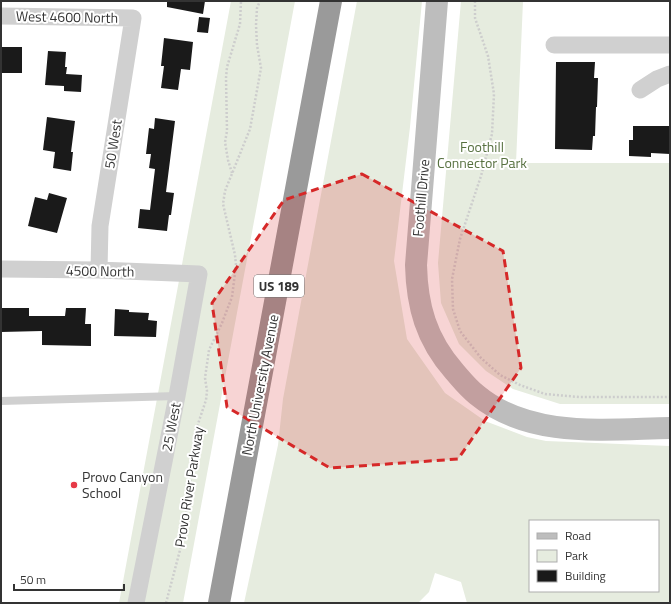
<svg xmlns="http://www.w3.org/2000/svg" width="671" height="604" viewBox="0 0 671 604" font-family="'Titillium Web',sans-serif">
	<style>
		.green { fill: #e6ecdf; fill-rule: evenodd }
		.building { fill: #1a1a1a }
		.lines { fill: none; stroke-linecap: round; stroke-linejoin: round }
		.path { stroke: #cdcdcd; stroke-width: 2.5; stroke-dasharray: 2 2; stroke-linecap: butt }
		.lane { stroke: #d0d0d0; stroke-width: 8 }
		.street { stroke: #d0d0d0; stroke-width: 17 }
		.secondary { stroke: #bdbdbd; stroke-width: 22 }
		.highway { stroke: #9a9a9a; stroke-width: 22 }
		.marked { fill: #d62828; fill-opacity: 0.2; stroke: #d62828; stroke-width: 3; stroke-dasharray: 8 5; stroke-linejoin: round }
		.poi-dot { fill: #e63946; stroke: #fff; stroke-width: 1.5 }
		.labels { text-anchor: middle; stroke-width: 4; stroke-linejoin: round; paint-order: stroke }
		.shield { fill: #fff; stroke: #707070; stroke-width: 1 }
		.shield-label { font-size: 13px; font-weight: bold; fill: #333 }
		.street-label { font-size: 14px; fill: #333; stroke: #fff }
		.park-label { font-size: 14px; fill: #56703f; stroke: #fff }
		.poi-label { font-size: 14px; fill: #333; stroke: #fff; text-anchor: start }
	</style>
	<rect width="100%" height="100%" fill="#fff"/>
	<!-- green -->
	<path class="green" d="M 231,1 L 295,1 L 183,603 L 119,603 Z
		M 357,1 L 422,1 L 410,127 L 394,261 L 407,339 L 445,393 L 485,421 L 527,437 L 546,441 L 670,446 L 670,603 L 467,603 L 461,582 L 435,573 L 429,592 L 418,603 L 244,603 L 278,445 L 283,399 ZM 530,521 L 658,521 L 658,591 L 530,591 Z
		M 461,1 L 523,1 L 516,163 L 670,163 L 670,404 L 560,404 L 513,389 L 486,371 L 459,344 L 441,303 L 438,263 Z"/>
	<!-- building -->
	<path class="building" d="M 167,1 L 205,1 L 203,14 L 167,7 Z
		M 199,17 L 210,18 L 208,33 L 197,32 Z
		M 164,38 L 193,42 L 190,70 L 181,69 L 178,90 L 161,88 L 164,66 L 161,66 Z
		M 1,47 L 22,47 L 22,73 L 1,73 Z
		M 48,51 L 66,52 L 65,67 L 67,67 L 66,74 L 82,75 L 81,92 L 64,91 L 64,86 L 45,85 Z
		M 556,62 L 595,62 L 594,78 L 598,78 L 597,107 L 596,107 L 595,136 L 593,136 L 592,150 L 555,149 Z
		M 47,117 L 75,121 L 71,152 L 73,152 L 71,171 L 53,168 L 55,152 L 43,150 Z
		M 155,118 L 175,121 L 166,192 L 174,193 L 171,215 L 169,215 L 167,231 L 138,228 L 140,209 L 150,210 L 155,169 L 149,168 L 151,154 L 146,154 L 149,128 L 154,129 Z
		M 633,126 L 670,126 L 670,154 L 651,153 L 651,157 L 629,156 L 629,140 L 633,140 Z
		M 49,193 L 67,198 L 57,233 L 28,226 L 35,197 L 47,200 Z
		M 1,308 L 29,308 L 29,316 L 65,316 L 66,308 L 86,308 L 85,324 L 91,324 L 91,346 L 42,345 L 42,331 L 1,332 Z
		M 115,309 L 129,310 L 129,312 L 149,313 L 148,320 L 157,321 L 156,337 L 114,336 Z"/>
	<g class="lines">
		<!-- path -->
		<path class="path" d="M 475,1 L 475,18 L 488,56 L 494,94 L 492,134 L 481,176 L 460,239 L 452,279 L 453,309 L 460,331 L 481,358 L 500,375 L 520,385 L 545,394 L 579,397 L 670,397
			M 232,173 L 228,160 L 225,142 L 227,131 L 226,78 L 227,67 L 240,24 L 241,1
			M 166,603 L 184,535 L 196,430 L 206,400 L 207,391 L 205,378 L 209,350 L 222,323 L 232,297 L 236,265 L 235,255 L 223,204 L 225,191 L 250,129 L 261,68 L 257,45 L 256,25 L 257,8 L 260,1"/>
		<!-- lane -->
		<path class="lane" d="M 1,401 L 177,396"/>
		<!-- street -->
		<path class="street" d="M 1,16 L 133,18 L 100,226 L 99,270
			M 554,45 L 670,45
			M 640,90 L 657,79 L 670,74
			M 1,269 L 99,270 L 199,274 L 177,396 L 136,603"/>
		<!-- secondary -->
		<path class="secondary" d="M 437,1 L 416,265 C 417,306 426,339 454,371 C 461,379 468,388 477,395 C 530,439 606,429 670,428"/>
		<!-- highway -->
		<path class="highway" d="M 219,603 L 331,1"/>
	</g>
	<!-- marked area -->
	<path class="marked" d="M 362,174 L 503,251 L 521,368 L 458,459 L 330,468 L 227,407 L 212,303 L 284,200 Z"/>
	<!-- markers -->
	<circle class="poi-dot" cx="74" cy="485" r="4"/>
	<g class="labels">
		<!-- shield labels -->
		<rect class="shield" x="254" y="275" width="50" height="22" rx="3"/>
		<g class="shield-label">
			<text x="279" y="291">US 189</text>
		</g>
		<!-- street labels -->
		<g class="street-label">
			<text transform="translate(67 17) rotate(1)" y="5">West 4600 North</text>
			<text transform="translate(113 144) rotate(-81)" y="5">50 West</text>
			<text transform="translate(421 198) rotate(-85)" y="5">Foothill Drive</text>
			<text transform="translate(100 271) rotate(1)" y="5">4500 North</text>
			<text transform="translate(260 385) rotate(-79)" y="5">North University Avenue</text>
			<text transform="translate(171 427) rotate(-79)" y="5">25 West</text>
			<text transform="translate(189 487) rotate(-81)" y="5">Provo River Parkway</text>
		</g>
		<!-- park labels -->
		<g class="park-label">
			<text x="482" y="152">Foothill<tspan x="482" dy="16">Connector Park</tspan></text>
		</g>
		<!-- poi labels -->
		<g class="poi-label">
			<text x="82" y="482">Provo Canyon<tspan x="82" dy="16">School</tspan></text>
		</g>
	</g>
	<!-- border -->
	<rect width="671" height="604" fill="none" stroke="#333333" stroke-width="4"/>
	<!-- legend -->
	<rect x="529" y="520" width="130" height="72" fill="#ffffff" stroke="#adadad"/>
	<rect x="537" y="533" width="20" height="6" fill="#bdbdbd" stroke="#adadad"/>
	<text x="565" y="540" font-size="12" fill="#333333">Road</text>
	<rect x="537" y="550" width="20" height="12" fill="#e6ecdf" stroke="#adadad"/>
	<text x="565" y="560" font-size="12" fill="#333333">Park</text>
	<rect x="537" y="570" width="20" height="12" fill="#1a1a1a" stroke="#adadad"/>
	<text x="565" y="580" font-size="12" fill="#333333">Building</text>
	<!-- scale -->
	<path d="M14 584v6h110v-6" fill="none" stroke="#333333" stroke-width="2"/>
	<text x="20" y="584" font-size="12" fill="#333333" stroke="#ffffff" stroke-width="3" paint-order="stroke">50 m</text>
</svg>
